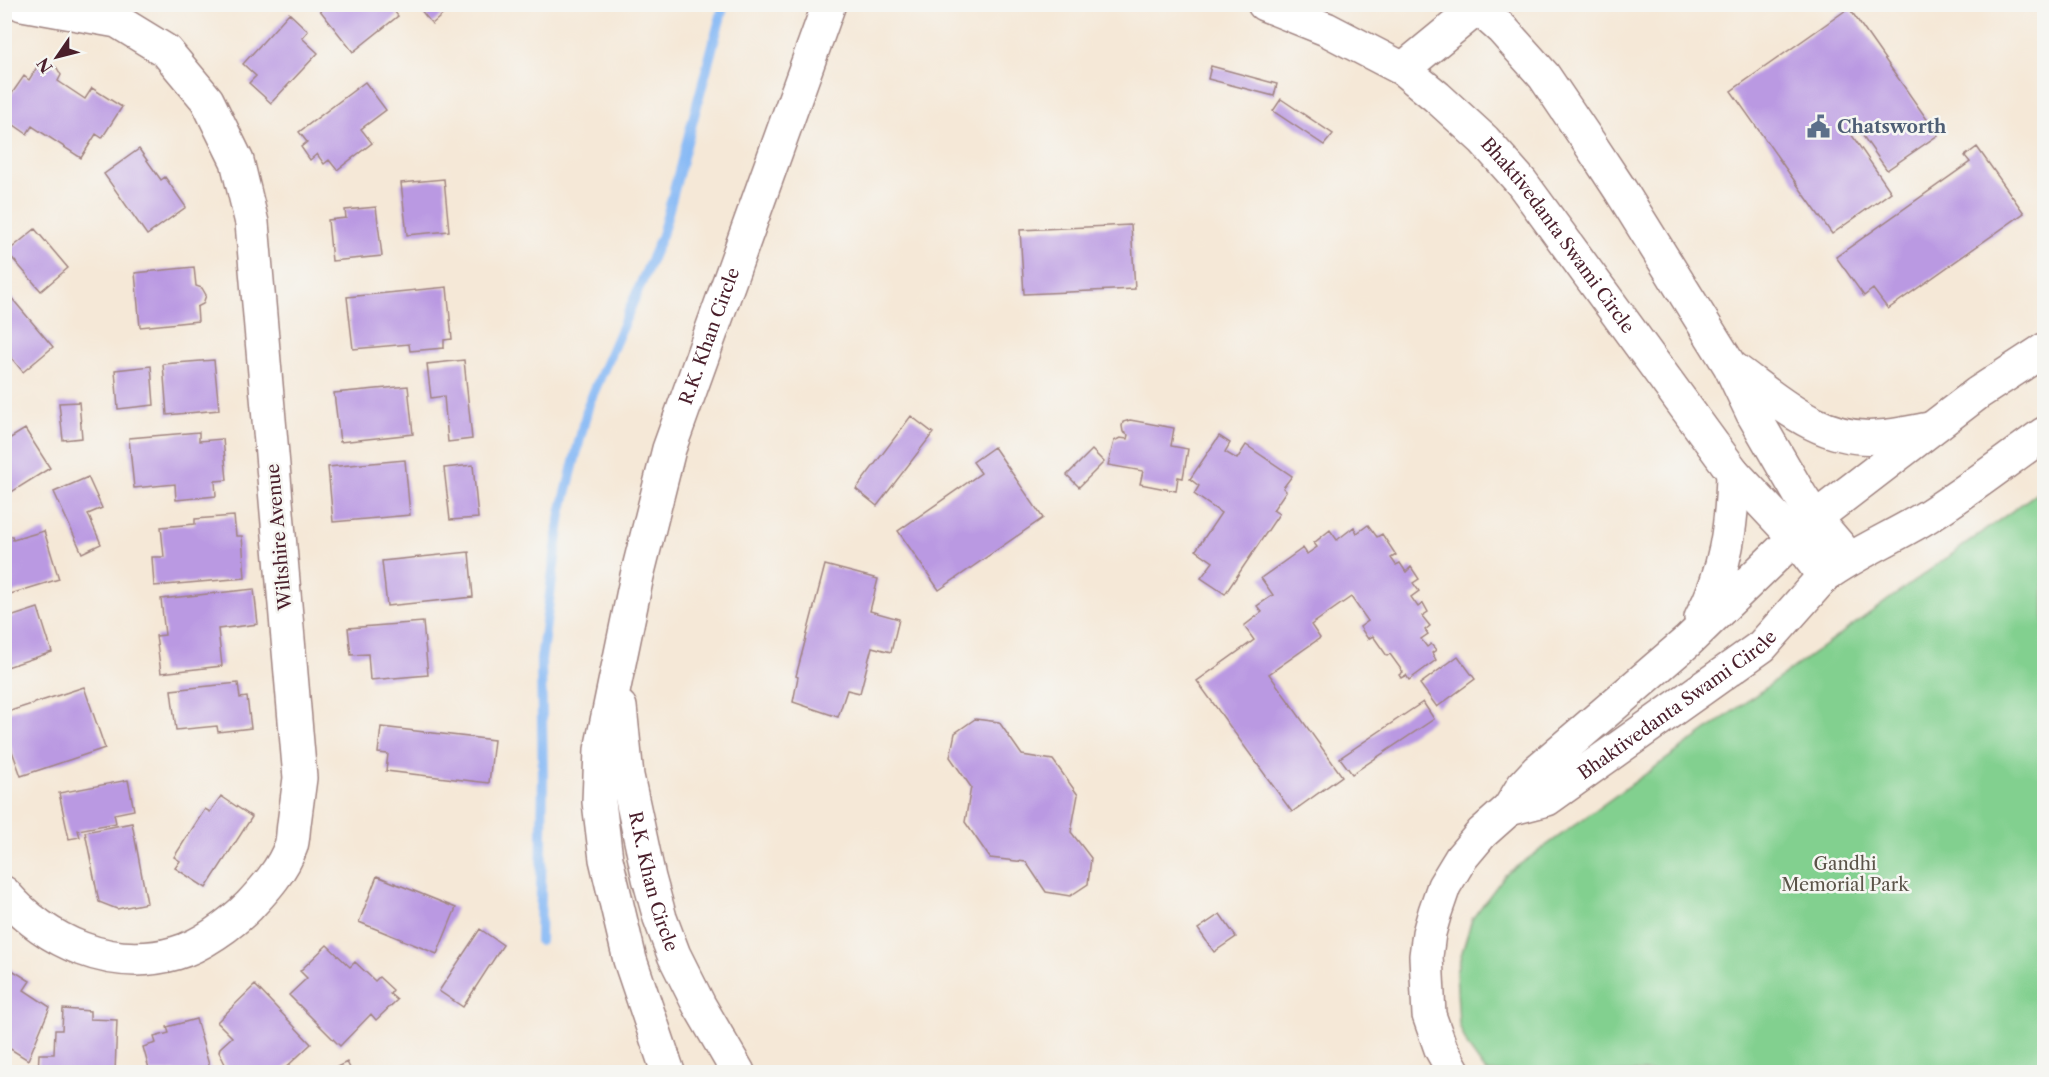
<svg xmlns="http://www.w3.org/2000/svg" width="2049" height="1077" viewBox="0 0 2049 1077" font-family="'Libre Caslon Text',serif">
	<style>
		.green { fill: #82d08f; stroke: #66785d; stroke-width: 1.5 }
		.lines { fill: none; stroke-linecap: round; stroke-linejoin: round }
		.stream { stroke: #88baf5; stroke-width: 10 }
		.building { fill: #ba99e2 }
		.minor-casing { stroke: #a08481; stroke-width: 36 }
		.minor { stroke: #fff; stroke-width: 33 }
		.labels { text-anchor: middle; stroke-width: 5; stroke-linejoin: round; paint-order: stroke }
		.service-label { font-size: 18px; font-weight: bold; fill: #4e5e75; stroke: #f6f6f2; text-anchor: start }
		.street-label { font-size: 18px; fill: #4a1f2b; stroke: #f6f6f2 }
		.park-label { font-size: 18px; fill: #5b5449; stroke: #f6f6f2 }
	</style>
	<rect width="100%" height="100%" fill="#f6f6f2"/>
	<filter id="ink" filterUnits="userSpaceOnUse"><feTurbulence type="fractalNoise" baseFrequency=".0167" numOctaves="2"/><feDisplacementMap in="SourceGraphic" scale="12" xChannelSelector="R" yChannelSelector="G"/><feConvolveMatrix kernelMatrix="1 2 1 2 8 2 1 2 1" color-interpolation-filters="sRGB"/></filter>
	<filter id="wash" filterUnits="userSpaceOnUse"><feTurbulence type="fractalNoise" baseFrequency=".008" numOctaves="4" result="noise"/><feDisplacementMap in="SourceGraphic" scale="24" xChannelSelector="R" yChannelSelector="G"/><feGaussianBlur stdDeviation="1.35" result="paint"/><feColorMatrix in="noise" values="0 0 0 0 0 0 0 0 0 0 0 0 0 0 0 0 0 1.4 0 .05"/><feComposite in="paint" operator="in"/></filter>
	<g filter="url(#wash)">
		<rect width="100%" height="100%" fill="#f5e8d7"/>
		<!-- green -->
		<path class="green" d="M 2044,488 L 2044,1072 L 1486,1072 L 1468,1047 L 1459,1025 L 1456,972 L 1472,919 L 1505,875 Z"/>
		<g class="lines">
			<!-- stream -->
			<path class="stream" d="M 540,941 L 543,779 L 541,660 L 561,513 L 589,403 L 662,235 L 724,4"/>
		</g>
		<g id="blocks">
			<!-- building -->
			<path class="building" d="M 315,4 L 389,4 L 398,16 L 353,52 Z
				M 416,4 L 455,4 L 432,24 Z
				M 1849,8 L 1938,135 L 1887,170 L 1858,129 L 1851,134 L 1891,192 L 1832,234 L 1731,91 Z
				M 289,13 L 308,31 L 302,38 L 318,53 L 271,103 L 249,83 L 256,76 L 243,64 Z
				M 40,62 L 49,63 L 57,68 L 61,75 L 58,81 L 85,99 L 92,88 L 122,107 L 102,138 L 96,134 L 81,158 L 32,126 L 27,134 L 4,118 L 10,106 L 6,102 L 24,76 L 29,80 Z
				M 1211,66 L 1277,84 L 1274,96 L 1208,79 Z
				M 365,82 L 386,110 L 361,129 L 372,143 L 337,170 L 329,160 L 324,164 L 317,154 L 310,160 L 301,147 L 307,142 L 299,132 Z
				M 1281,99 L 1333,134 L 1324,145 L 1273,111 Z
				M 1977,147 L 2024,213 L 1888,309 L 1873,289 L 1864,296 L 1836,257 L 1970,162 L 1965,156 Z
				M 139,149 L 161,180 L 165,177 L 186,207 L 147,235 L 104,174 Z
				M 444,179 L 449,231 L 407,235 L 401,183 Z
				M 376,207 L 382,256 L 332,261 L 328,220 L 346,218 L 345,210 Z
				M 1131,225 L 1135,289 L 1024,294 L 1020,230 Z
				M 35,229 L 68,268 L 41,291 L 7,252 Z
				M 194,267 L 196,286 L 202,288 L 206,295 L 203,304 L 197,307 L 198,321 L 140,327 L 135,273 Z
				M 447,287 L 452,339 L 444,340 L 444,348 L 410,351 L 409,344 L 353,349 L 347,297 Z
				M 4,289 L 53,347 L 23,372 L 4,349 Z
				M 214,360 L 219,410 L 167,415 L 163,364 Z
				M 464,360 L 472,439 L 448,442 L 444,396 L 431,398 L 427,364 Z
				M 151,366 L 154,405 L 118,409 L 115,370 Z
				M 408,386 L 413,434 L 340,442 L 334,393 Z
				M 79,402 L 82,438 L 63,440 L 59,403 Z
				M 911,416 L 933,433 L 877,506 L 856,489 Z
				M 1130,420 L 1174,428 L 1171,446 L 1188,449 L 1183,478 L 1178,477 L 1176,491 L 1140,484 L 1143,471 L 1108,465 L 1114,441 L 1120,438 L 1127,439 L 1128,435 L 1123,432 L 1122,426 L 1123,422 Z
				M 25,429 L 50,468 L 10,493 L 7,487 L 4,488 L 4,442 Z
				M 199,432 L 199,441 L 223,439 L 227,480 L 215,481 L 216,496 L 176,500 L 175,484 L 134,488 L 129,438 Z
				M 1219,436 L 1230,443 L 1225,452 L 1237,459 L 1246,445 L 1292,476 L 1283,488 L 1286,491 L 1273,510 L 1279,514 L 1225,594 L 1201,578 L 1213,562 L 1196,550 L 1221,513 L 1194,494 L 1199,486 L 1190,479 Z
				M 994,447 L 1043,518 L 939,590 L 898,531 L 981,473 L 973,462 Z
				M 1092,450 L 1104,462 L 1079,487 L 1067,475 Z
				M 405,460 L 410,515 L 333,522 L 328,467 Z
				M 473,465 L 478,518 L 450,520 L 444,468 Z
				M 88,477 L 102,508 L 88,514 L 101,544 L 82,553 L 54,492 Z
				M 234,516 L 236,536 L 242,536 L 245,578 L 154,586 L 152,557 L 164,557 L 161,527 L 195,524 L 195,519 Z
				M 1368,525 L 1377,537 L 1382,534 L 1396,555 L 1391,558 L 1396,565 L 1400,563 L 1406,572 L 1411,567 L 1419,579 L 1413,583 L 1419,591 L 1411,597 L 1418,607 L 1423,603 L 1428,612 L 1422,616 L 1430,626 L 1425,630 L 1428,634 L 1421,639 L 1427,647 L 1431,644 L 1436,650 L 1432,653 L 1436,660 L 1409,680 L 1406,675 L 1401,678 L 1399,675 L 1403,672 L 1390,654 L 1387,656 L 1373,636 L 1368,639 L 1360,627 L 1368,621 L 1351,597 L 1311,625 L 1320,638 L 1269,674 L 1342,776 L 1292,812 L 1197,681 L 1254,640 L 1244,626 L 1262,612 L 1257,606 L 1273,595 L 1261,578 L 1303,548 L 1307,554 L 1317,547 L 1314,543 L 1330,530 L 1337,540 L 1354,527 L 1357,533 Z
				M 44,531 L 59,579 L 4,596 L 4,538 L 12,536 L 13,540 Z
				M 469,552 L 473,597 L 387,606 L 382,561 Z
				M 825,565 L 878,579 L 870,611 L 899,619 L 891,652 L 872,647 L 860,693 L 847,690 L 838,717 L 793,702 L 798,677 L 796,676 Z
				M 254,589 L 258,624 L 218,629 L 222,666 L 161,673 L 156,636 L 165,635 L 161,599 Z
				M 38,608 L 52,652 L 4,668 L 4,619 Z
				M 423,622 L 428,675 L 370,680 L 368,654 L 351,655 L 348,628 Z
				M 1458,656 L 1475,679 L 1437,707 L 1420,684 Z
				M 238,683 L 240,698 L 247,697 L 251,728 L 218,732 L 217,726 L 176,730 L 171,690 Z
				M 84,687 L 105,748 L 21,776 L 4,729 L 4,713 Z
				M 1423,702 L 1434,719 L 1352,774 L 1340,758 Z
				M 975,719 L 999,722 L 1022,755 L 1053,760 L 1078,795 L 1071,832 L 1091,858 L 1088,884 L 1070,896 L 1046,892 L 1026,862 L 990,858 L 965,822 L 971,787 L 950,757 L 955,733 Z
				M 381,727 L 494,740 L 489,783 L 386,771 L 388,754 L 378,753 Z
				M 128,780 L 134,810 L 114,814 L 116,823 L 78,830 L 80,837 L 69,839 L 59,793 Z
				M 221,796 L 252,817 L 206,888 L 175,868 L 180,861 L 174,857 L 205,809 L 210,812 Z
				M 132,823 L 147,903 L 117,909 L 99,902 L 85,832 Z
				M 377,876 L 456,908 L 437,954 L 359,922 Z
				M 1220,914 L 1236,937 L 1214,952 L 1198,929 Z
				M 480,929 L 503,945 L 463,1007 L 439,991 Z
				M 327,945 L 350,967 L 355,962 L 375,981 L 379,977 L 393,990 L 390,994 L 397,1000 L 376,1020 L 371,1014 L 340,1046 L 289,995 L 307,978 L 300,971 Z
				M 4,965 L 30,981 L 24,990 L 50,1007 L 28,1060 L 4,1045 Z
				M 255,985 L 311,1044 L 281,1072 L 225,1072 L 228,1070 L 219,1052 L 220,1048 L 232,1037 L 217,1022 Z
				M 63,1009 L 90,1011 L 90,1019 L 117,1020 L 115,1072 L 38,1072 L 39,1054 L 54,1054 L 55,1030 L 62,1030 Z
				M 196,1019 L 211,1072 L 150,1072 L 143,1047 L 156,1043 L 154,1037 L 169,1033 L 167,1027 Z
				M 347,1062 L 352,1072 L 327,1072 Z"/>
		</g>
	</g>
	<g filter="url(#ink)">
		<use href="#blocks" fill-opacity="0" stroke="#a08481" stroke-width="1.5"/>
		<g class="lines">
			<defs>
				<g id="minor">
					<path id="s1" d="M 1264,4 L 1326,29 L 1403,69 L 1437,97 L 1484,140 L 1522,183 L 1733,472 L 1794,537 L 1824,576 C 1857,552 1894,537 1928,516 C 1968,491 2006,461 2044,434"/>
					<path d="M 1474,4 L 1502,29 L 1544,76 L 1590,144 L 1621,191 L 1730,366 L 1753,414 L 1800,495 L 1815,518 L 1849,558"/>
					<path d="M 1403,69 L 1482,4"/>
					<path d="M 1734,369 C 1777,400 1820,442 1878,437 C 1895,436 1912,432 1929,429"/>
					<path d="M 1701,618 C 1726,571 1732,525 1733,472"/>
					<path id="s2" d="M 620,707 L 627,776 L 649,878 L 660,918 L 674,955 L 699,1005 L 738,1072"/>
					<path id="s3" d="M 1509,809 L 1547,799 L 1762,646 L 1824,576"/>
					<path d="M 4,893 C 46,942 111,972 176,953 C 201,946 231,924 249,906 C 265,889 283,869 291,846 C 293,840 293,831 294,824 C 296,808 298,793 300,778 L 252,223 L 237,161 L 207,100 L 166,51 L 117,21 L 22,4"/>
					<path id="s4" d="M 668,1072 L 630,960 L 606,859 L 599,802 L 601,750 L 637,576 L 669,449 L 829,4"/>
					<path d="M 1454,1072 L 1441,1049 L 1429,1015 L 1426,956 L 1429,933 L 1435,912 L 1444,886 L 1461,858 L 1482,833 L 1509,809 L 1523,786 L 1537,771 L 1688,641 L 1815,518 L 1978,393 L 2044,350"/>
				</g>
			</defs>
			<!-- minor casing -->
			<use href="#minor" class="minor-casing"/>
			<!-- minor -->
			<use href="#minor" class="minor"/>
		</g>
	</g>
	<!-- icons -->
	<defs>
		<symbol id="civic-bare" viewBox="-9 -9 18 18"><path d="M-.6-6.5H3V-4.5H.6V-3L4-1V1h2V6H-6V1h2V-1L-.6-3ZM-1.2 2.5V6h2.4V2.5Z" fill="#5c6f8a" stroke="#f6f6f2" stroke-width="2.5" paint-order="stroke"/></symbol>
	</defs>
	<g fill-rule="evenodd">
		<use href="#civic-bare" x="1802" y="110" width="33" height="33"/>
	</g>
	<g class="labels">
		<!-- service labels -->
		<g class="service-label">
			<text x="1837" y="133">Chatsworth</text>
		</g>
		<!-- street labels -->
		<g class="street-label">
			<text dy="6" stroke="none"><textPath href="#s1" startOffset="382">Bhaktivedanta Swami Circle</textPath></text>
			<text dy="6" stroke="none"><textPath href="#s4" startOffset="760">R.K. Khan Circle</textPath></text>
			<text transform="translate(279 537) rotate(-95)" y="6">Wiltshire Avenue</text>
			<text dy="6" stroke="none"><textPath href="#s3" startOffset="200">Bhaktivedanta Swami Circle</textPath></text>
			<text dy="6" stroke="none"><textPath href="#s2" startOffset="178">R.K. Khan Circle</textPath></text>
		</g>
		<!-- park labels -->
		<g class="park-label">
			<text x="1845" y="870">Gandhi<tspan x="1845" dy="21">Memorial Park</tspan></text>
		</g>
	</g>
	<!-- margin -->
	<rect width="2049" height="1077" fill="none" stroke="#f6f6f2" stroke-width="24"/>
	<!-- north arrow -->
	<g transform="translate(57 57) rotate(235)" stroke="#f6f6f2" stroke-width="4.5" paint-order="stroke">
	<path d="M0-4.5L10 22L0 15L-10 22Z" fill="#4a1f2b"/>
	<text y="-9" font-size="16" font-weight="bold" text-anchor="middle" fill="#4a1f2b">N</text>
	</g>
</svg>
